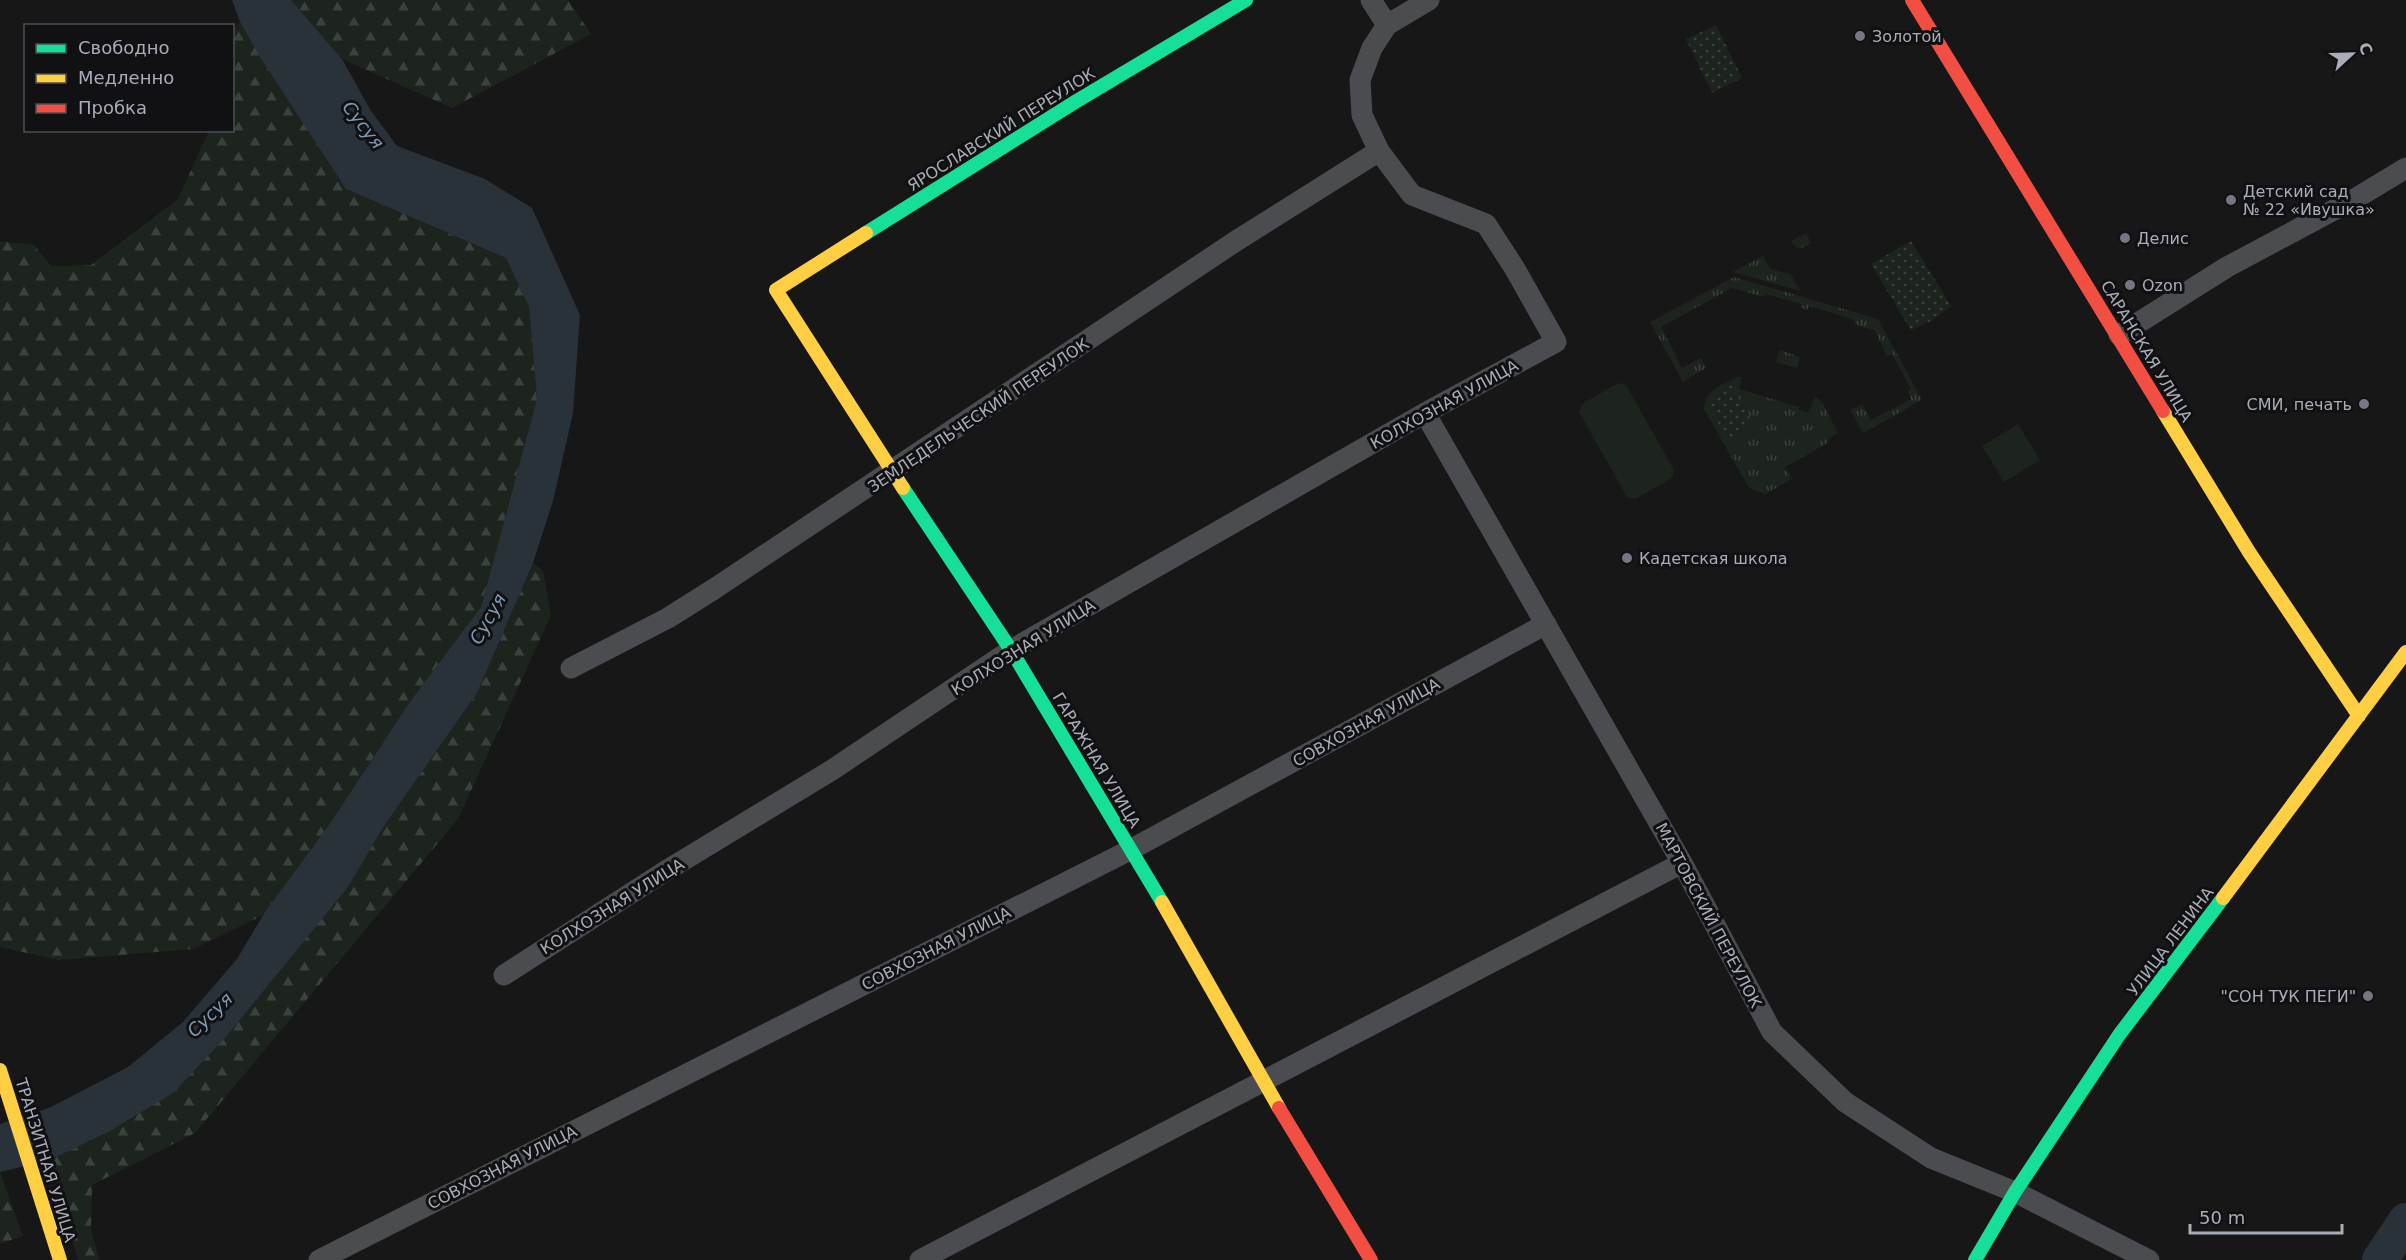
<svg xmlns="http://www.w3.org/2000/svg" width="2406" height="1260" viewBox="0 0 2406 1260" font-family="'DejaVu Sans',sans-serif">
	<style>
		.grass { fill: url(#grass-tufts) }
		.forest { fill: url(#forest-firs) }
		.park { fill: url(#park-dots) }
		.garden { fill: #1d241e }
		.water { fill: #2a3239 }
		.lines { fill: none; stroke-linecap: round; stroke-linejoin: round }
		.river { stroke: #2a3239; stroke-width: 36 }
		.street { stroke: #4b4c50; stroke-width: 21 }
		.fast { stroke: #16e098; stroke-width: 14 }
		.slow { stroke: #ffcf43; stroke-width: 14 }
		.jam { stroke: #f24e42; stroke-width: 14 }
		.poi-dot { fill: #757880; stroke: #111113; stroke-width: 2 }
		.labels { text-anchor: middle; stroke-width: 6; stroke-linejoin: round; paint-order: stroke }
		.poi-label { font-size: 16px; fill: #a8adb8; stroke: #111113; text-anchor: start }
		.street-label { font-size: 16px; fill: #a8adb8; stroke: #111113 }
		.water-label { font-size: 18px; font-style: italic; fill: #7f9bb3; stroke: #111113 }
	</style>
	<defs>
		<pattern id="grass-tufts" width="24" height="20" patternUnits="userSpaceOnUse" patternTransform="scale(1.5)"><rect width="24" height="20" fill="#1d241e"/><path d="M3 7l-1-3M5 7V3M7 7l1-3M15 17l-1-3M17 17v-4M19 17l1-3" fill="none" stroke="#3b413d"/></pattern>
		<pattern id="forest-firs" width="22" height="20" patternUnits="userSpaceOnUse" patternTransform="scale(1.5)"><rect width="22" height="20" fill="#1d241e"/><path d="M5 1l3.5 6h-7zM16 11l3.5 6h-7z" fill="#3b413d"/></pattern>
		<pattern id="park-dots" width="8" height="8" patternUnits="userSpaceOnUse" patternTransform="scale(1.5)"><rect width="8" height="8" fill="#1d241e"/><path d="M2 2h.1M6 6h.1" fill="none" stroke="#3b413d" stroke-width="1.8" stroke-linecap="round"/></pattern>
	</defs>
	<rect width="100%" height="100%" fill="#171717"/>
	<!-- grass -->
	<path class="grass" d="M 1806,233 L 1811,243 L 1800,249 L 1794,246 L 1791,241 Z
		M 1763,256 L 1770,269 L 1790,274 L 1801,291 L 1733,272 Z
		M 1734,277 L 1878,319 L 1922,400 L 1863,433 L 1850,410 L 1862,404 L 1871,420 L 1911,399 L 1908,391 L 1911,389 L 1892,354 L 1887,356 L 1875,331 L 1854,324 L 1855,320 L 1809,306 L 1807,310 L 1800,307 L 1801,304 L 1766,294 L 1764,297 L 1732,288 L 1661,327 L 1682,368 L 1701,358 L 1706,368 L 1683,382 L 1650,322 Z
		M 1780,350 L 1800,357 L 1797,368 L 1776,362 Z
		M 1737,377 L 1742,377 L 1739,389 L 1799,407 L 1799,410 L 1808,412 L 1815,397 L 1822,402 L 1838,433 L 1828,439 L 1829,442 L 1785,467 L 1792,479 L 1765,494 L 1749,488 L 1704,409 C 1705,390 1722,385 1737,377 Z"/>
	<!-- forest -->
	<path class="forest" d="M 291,0 L 568,0 L 591,34 L 452,108 L 342,59 Z
		M 240,22 L 346,189 L 506,258 L 529,307 L 537,399 L 481,607 L 409,703 L 331,822 L 262,916 L 193,949 L 59,960 L 0,947 L 0,241 L 34,245 L 51,266 L 91,265 L 178,199 L 209,131 L 232,130 L 233,28 Z
		M 533,563 L 543,571 L 551,615 L 458,819 L 195,1133 L 92,1185 L 91,1229 L 99,1260 L 78,1260 L 50,1160 L 108,1132 L 348,887 L 384,826 L 477,693 Z
		M 0,1172 L 23,1236 L 0,1244 Z"/>
	<!-- park -->
	<path class="park" d="M 1716,25 L 1742,78 L 1712,93 L 1686,39 Z
		M 1911,241 L 1951,306 L 1933,320 L 1911,330 L 1871,264 Z
		M 1731,385 L 1754,425 L 1740,433 L 1730,444 L 1709,406 L 1712,396 Z"/>
	<!-- garden -->
	<path class="garden" d="M 1618,383 L 1626,385 L 1674,470 L 1672,478 L 1635,499 L 1627,497 L 1579,412 L 1582,404 Z
		M 2018,424 L 2040,460 L 2004,482 L 1982,446 Z"/>
	<!-- water -->
	<path class="water" d="M 232,0 L 291,0 L 342,59 L 371,111 L 397,146 L 485,179 L 532,208 L 580,315 L 573,413 L 553,501 L 533,563 L 477,693 L 384,826 L 348,887 L 225,1038 L 173,1093 L 108,1132 L 50,1160 L 0,1172 L 0,1124 L 49,1108 L 128,1067 L 183,1022 L 237,959 L 265,912 L 331,822 L 409,703 L 481,607 L 537,399 L 529,307 L 506,258 L 346,189 L 262,60 L 240,22 Z"/>
	<g class="lines">
		<!-- river -->
		<path class="river" d="M 2380,1260 L 2406,1221"/>
		<!-- street -->
		<path class="street" d="M 1387,25 L 1429,0
			M 2119,335 L 2227,267 L 2358,197 L 2406,168
			M 1425,413 L 1682,863 L 1772,1032 L 1845,1102 L 1931,1158 L 2015,1192 L 2149,1260
			M 571,668 L 668,618 L 714,589 L 1236,241 L 1379,151
			M 504,975 L 664,872 L 832,770 L 1011,650 L 1425,413 L 1556,342 L 1515,269 L 1486,224 L 1412,195 L 1379,151 L 1362,115 L 1360,80 L 1372,48 L 1387,25 L 1371,0
			M 319,1260 L 1132,849 L 1546,624
			M 920,1260 L 1682,863"/>
		<!-- fast -->
		<path class="fast" d="M 866,233 L 1075,102 L 1246,0
			M 903,488 L 1011,650 L 1162,902
			M 1975,1260 L 2015,1192 L 2119,1035 L 2223,898"/>
		<!-- slow -->
		<path class="slow" d="M 866,233 L 776,290 L 903,488
			M 2163,411 L 2249,552 L 2359,716
			M 2223,898 L 2406,652
			M 1162,902 L 1279,1108
			M 0,1070 L 60,1260"/>
		<!-- jam -->
		<path class="jam" d="M 1912,0 L 2163,411
			M 1279,1108 L 1371,1260"/>
	</g>
	<!-- markers -->
	<g class="poi-dot">
		<circle cx="1860" cy="36" r="6"/>
		<circle cx="2231" cy="200" r="6"/>
		<circle cx="2125" cy="238" r="6"/>
		<circle cx="2130" cy="285" r="6"/>
		<circle cx="2364" cy="404" r="6"/>
		<circle cx="1627" cy="558" r="6"/>
		<circle cx="2368" cy="996" r="6"/>
	</g>
	<g class="labels">
		<!-- poi labels -->
		<g class="poi-label">
			<text x="1872" y="42">Золотой</text>
			<text x="2243" y="197">Детский сад<tspan x="2243" dy="18">№ 22 «Ивушка»</tspan></text>
			<text x="2137" y="244">Делис</text>
			<text x="2142" y="291">Ozon</text>
			<text x="2352" y="410" text-anchor="end">СМИ, печать</text>
			<text x="1639" y="564">Кадетская школа</text>
			<text x="2356" y="1002" text-anchor="end">"СОН ТУК ПЕГИ"</text>
		</g>
		<!-- street labels -->
		<g class="street-label">
			<text transform="translate(1001 129) rotate(-32)" y="6">ЯРОСЛАВСКИЙ ПЕРЕУЛОК</text>
			<text transform="translate(2147 351) rotate(59)" y="6">САРАНСКАЯ УЛИЦА</text>
			<text transform="translate(1444 404) rotate(-29)" y="6">КОЛХОЗНАЯ УЛИЦА</text>
			<text transform="translate(978 415) rotate(-34)" y="6">ЗЕМЛЕДЕЛЬЧЕСКИЙ ПЕРЕУЛОК</text>
			<text transform="translate(1023 647) rotate(-32)" y="6">КОЛХОЗНАЯ УЛИЦА</text>
			<text transform="translate(1366 722) rotate(-29)" y="6">СОВХОЗНАЯ УЛИЦА</text>
			<text transform="translate(1097 760) rotate(59)" y="6">ГАРАЖНАЯ УЛИЦА</text>
			<text transform="translate(612 906) rotate(-32)" y="6">КОЛХОЗНАЯ УЛИЦА</text>
			<text transform="translate(1709 915) rotate(62)" y="6">МАРТОВСКИЙ ПЕРЕУЛОК</text>
			<text transform="translate(2170 941) rotate(-53)" y="6">УЛИЦА ЛЕНИНА</text>
			<text transform="translate(936 948) rotate(-27)" y="6">СОВХОЗНАЯ УЛИЦА</text>
			<text transform="translate(46 1160) rotate(73)" y="6">ТРАНЗИТНАЯ УЛИЦА</text>
			<text transform="translate(502 1167) rotate(-27)" y="6">СОВХОЗНАЯ УЛИЦА</text>
		</g>
		<!-- water labels -->
		<g class="water-label">
			<text transform="translate(363 125) rotate(52)" y="6">Сусуя</text>
			<text transform="translate(488 619) rotate(-61)" y="6">Сусуя</text>
			<text transform="translate(210 1015) rotate(-44)" y="6">Сусуя</text>
		</g>
	</g>
	<!-- legend -->
	<rect x="24" y="24" width="210" height="108" fill="#111113" stroke="#4d4f55" stroke-width="1.5"/>
	<rect x="36" y="44" width="30" height="9" fill="#16e098" stroke="#4d4f55" stroke-width="1.5"/>
	<text x="78" y="54" font-size="18" fill="#a8adb8">Свободно</text>
	<rect x="36" y="74" width="30" height="9" fill="#ffcf43" stroke="#4d4f55" stroke-width="1.5"/>
	<text x="78" y="84" font-size="18" fill="#a8adb8">Медленно</text>
	<rect x="36" y="104" width="30" height="9" fill="#f24e42" stroke="#4d4f55" stroke-width="1.5"/>
	<text x="78" y="114" font-size="18" fill="#a8adb8">Пробка</text>
	<!-- north arrow -->
	<g transform="translate(2352 54) rotate(68)" stroke="#111113" stroke-width="4.5" paint-order="stroke">
	<path d="M0-4.5L10 22L0 15L-10 22Z" fill="#a8adb8"/>
	<text y="-9" font-size="16" font-weight="bold" text-anchor="middle" fill="#a8adb8">С</text>
	</g>
	<!-- scale -->
	<path d="M2190 1224v9h152v-9" fill="none" stroke="#a8adb8" stroke-width="3"/>
	<text x="2199" y="1224" font-size="18" fill="#a8adb8" stroke="#111113" stroke-width="4.5" paint-order="stroke">50 m</text>
</svg>
